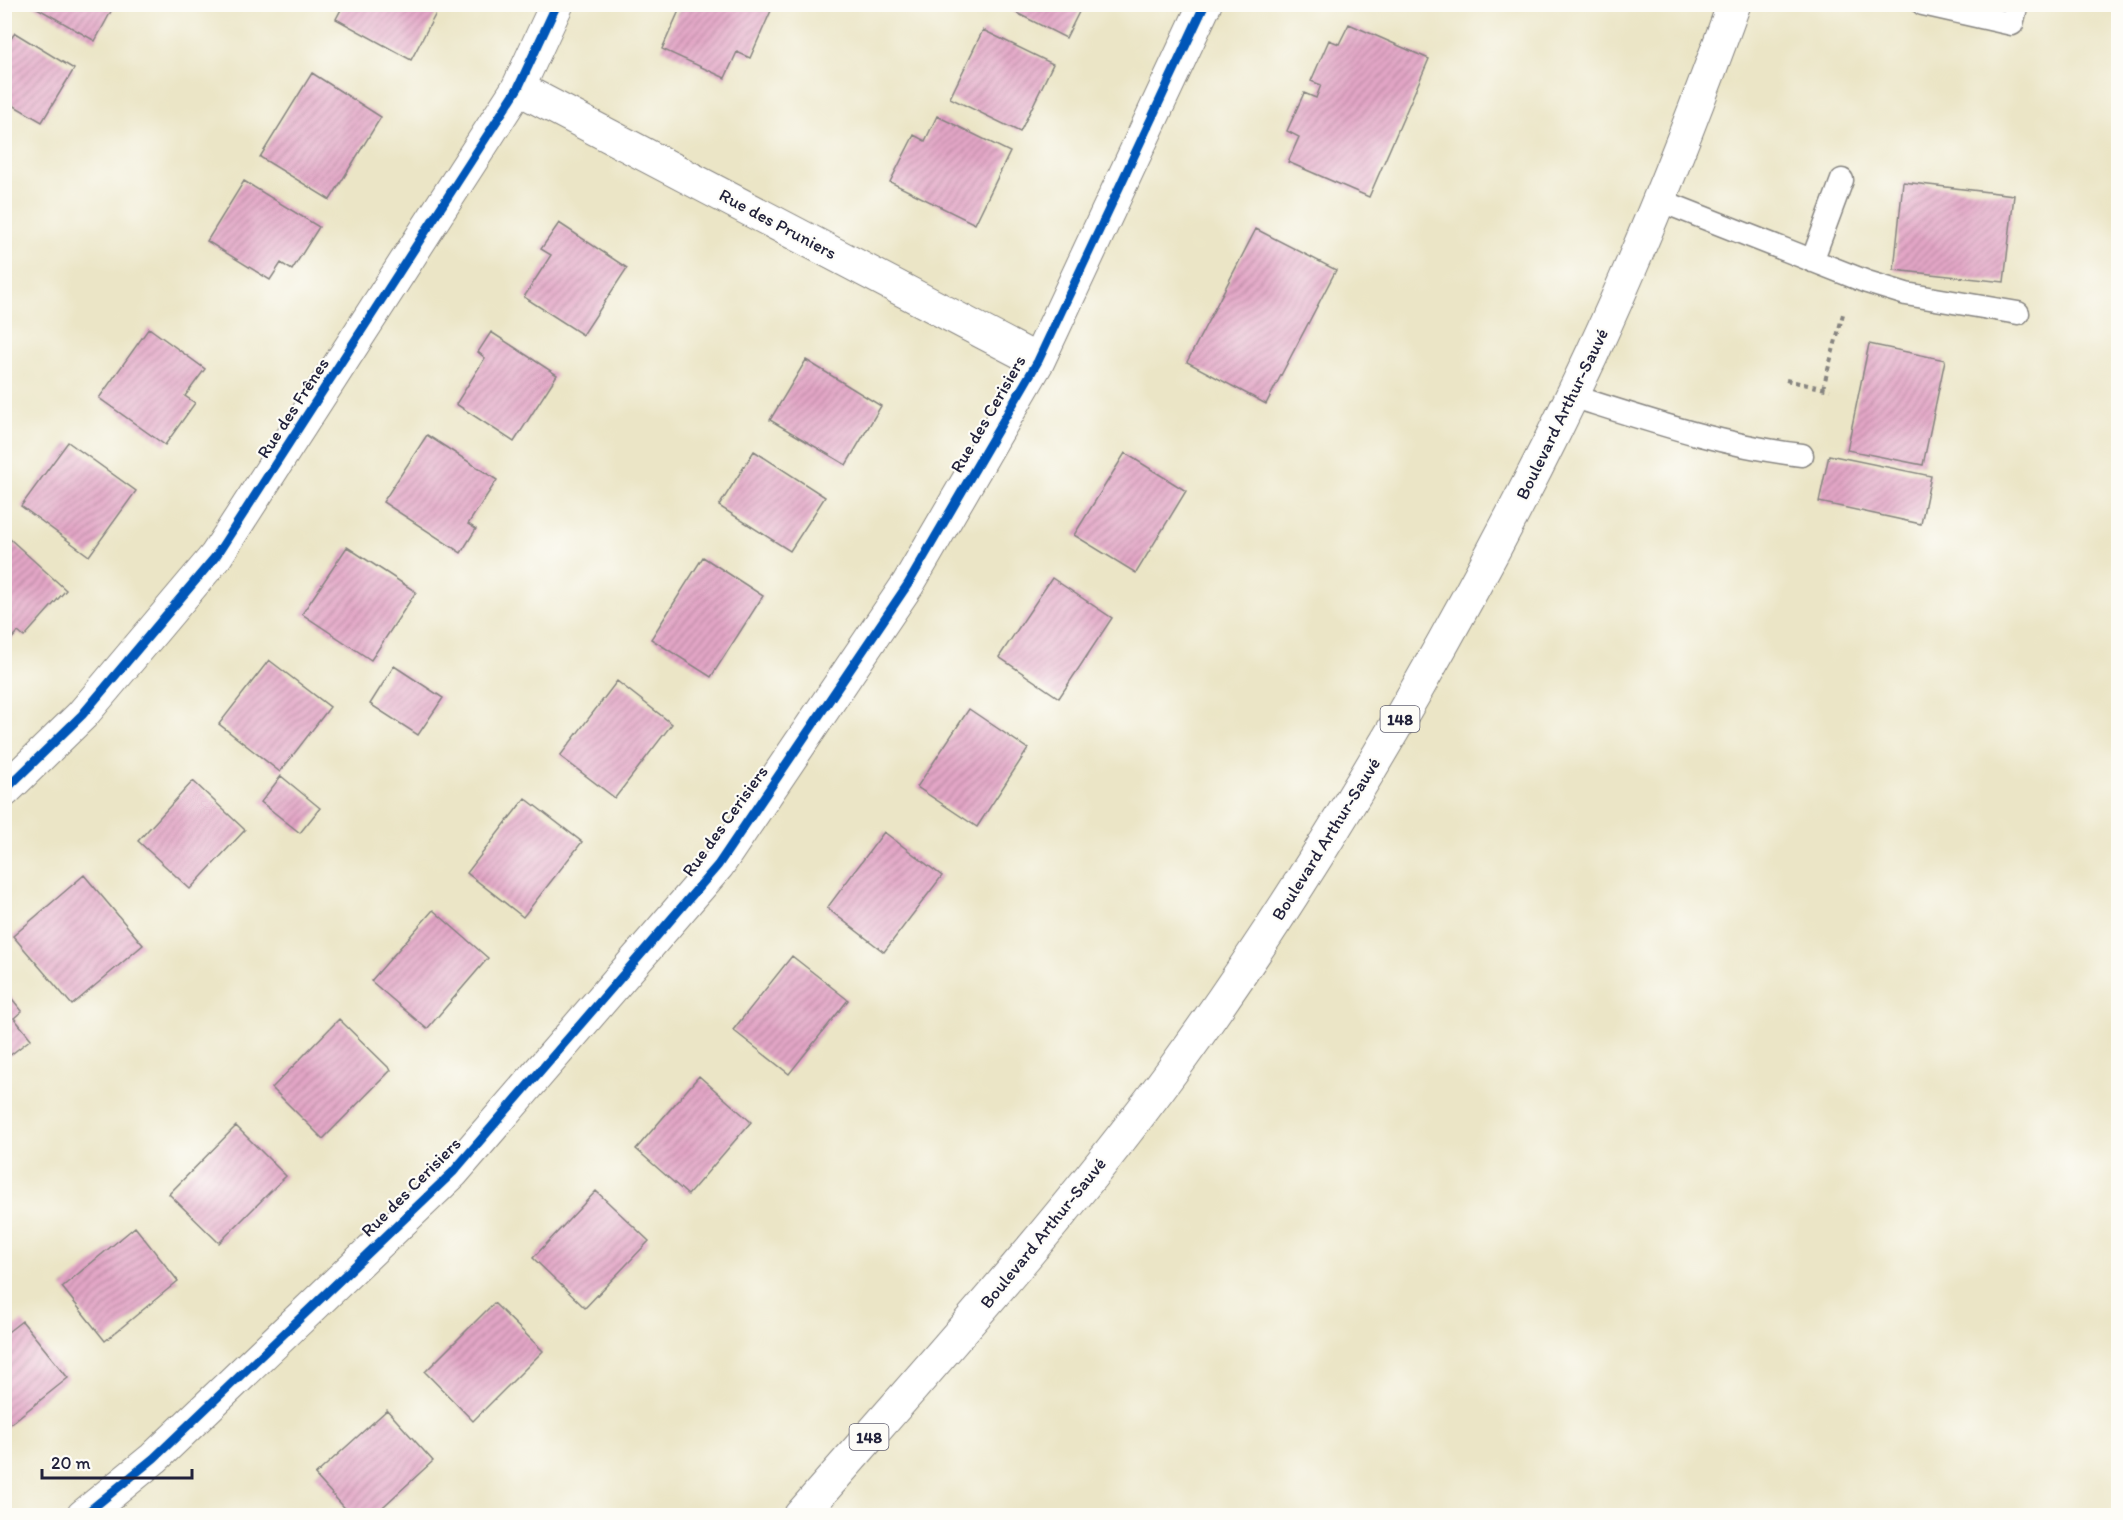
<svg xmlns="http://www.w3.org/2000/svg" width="2123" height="1520" viewBox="0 0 2123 1520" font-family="Itim,sans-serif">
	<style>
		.building { fill: url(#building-hatch) }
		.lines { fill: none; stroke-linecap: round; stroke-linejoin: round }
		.lane-casing { stroke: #868480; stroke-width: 25 }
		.street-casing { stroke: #868480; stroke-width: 35 }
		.primary-casing { stroke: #868480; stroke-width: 35 }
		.path { stroke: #868480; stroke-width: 4; stroke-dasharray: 4.5 4.5; stroke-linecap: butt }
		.lane { stroke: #fff; stroke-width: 22 }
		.street { stroke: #fff; stroke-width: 33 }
		.primary { stroke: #fff; stroke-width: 33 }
		.cycleway-casing { stroke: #fdfcf7; stroke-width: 13 }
		.cycleway { stroke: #0057b8; stroke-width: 9 }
		.labels { text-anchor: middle; stroke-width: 4.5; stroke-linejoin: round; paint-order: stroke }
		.shield { fill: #fdfcf7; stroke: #646373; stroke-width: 1.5 }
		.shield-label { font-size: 16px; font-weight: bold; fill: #22223b }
		.street-label { font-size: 18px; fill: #22223b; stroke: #fdfcf7 }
	</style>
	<defs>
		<pattern id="building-hatch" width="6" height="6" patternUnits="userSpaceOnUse" patternTransform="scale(1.5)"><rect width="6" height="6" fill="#e3a6c6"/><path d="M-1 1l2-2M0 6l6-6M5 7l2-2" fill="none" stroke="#b887a2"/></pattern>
	</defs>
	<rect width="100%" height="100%" fill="#fdfcf7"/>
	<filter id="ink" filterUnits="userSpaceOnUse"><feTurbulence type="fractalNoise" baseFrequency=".0167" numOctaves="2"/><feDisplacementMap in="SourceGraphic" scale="12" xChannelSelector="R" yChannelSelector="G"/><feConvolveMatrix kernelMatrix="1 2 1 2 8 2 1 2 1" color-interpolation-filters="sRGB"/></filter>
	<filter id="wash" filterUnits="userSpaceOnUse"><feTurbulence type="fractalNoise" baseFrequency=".008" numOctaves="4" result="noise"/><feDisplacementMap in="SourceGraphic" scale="24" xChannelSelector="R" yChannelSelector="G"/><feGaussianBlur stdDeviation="1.35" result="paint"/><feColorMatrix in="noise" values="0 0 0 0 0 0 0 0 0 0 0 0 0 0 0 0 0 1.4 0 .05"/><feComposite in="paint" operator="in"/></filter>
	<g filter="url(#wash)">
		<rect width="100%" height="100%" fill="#ebe5c6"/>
		<g id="blocks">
			<!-- building -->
			<path class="building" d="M 30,4 L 115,4 L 95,41 Z
				M 344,4 L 441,4 L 411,60 L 336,19 Z
				M 682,4 L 774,4 L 750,58 L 737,52 L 725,78 L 662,49 Z
				M 999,4 L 1083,4 L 1066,38 Z
				M 1349,24 L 1429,59 L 1369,197 L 1288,162 L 1299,137 L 1287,131 L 1304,93 L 1316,98 L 1321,85 L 1311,81 L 1329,40 L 1339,44 Z
				M 983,30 L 1053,64 L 1020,132 L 950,98 Z
				M 15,33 L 74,69 L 42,122 L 4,100 L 4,48 Z
				M 312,73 L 381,117 L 330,200 L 260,157 Z
				M 937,116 L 1010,152 L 975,224 L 890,182 L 914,135 L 925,141 Z
				M 244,181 L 319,227 L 292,270 L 281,263 L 270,280 L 207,241 Z
				M 1903,182 L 2014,195 L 2004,282 L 1894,270 Z
				M 559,223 L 627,268 L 583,335 L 524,297 L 551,255 L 541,249 Z
				M 1256,229 L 1336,270 L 1266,404 L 1187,362 Z
				M 149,328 L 205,369 L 185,396 L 195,403 L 165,445 L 99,398 Z
				M 491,332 L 557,375 L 514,442 L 456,404 L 485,358 L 478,352 Z
				M 1869,344 L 1945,360 L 1923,465 L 1847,450 Z
				M 806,360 L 881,406 L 846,465 L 770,420 Z
				M 427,435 L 497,480 L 468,524 L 476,529 L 461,553 L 383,502 Z
				M 68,442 L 136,491 L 89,556 L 21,506 Z
				M 754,451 L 825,497 L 790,551 L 719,506 Z
				M 1125,453 L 1186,491 L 1136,573 L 1074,535 Z
				M 1829,455 L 1931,476 L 1921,524 L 1819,502 Z
				M 10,539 L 66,590 L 24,637 L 18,632 L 4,647 L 4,545 Z
				M 347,547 L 416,592 L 371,660 L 302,614 Z
				M 703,557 L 763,596 L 711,677 L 651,639 Z
				M 1052,578 L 1112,618 L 1059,698 L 999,657 Z
				M 269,660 L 330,707 L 280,772 L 219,724 Z
				M 394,666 L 443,698 L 418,735 L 370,704 Z
				M 617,681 L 672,724 L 615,798 L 560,756 Z
				M 969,709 L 1028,749 L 977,827 L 917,787 Z
				M 281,776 L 320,808 L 300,833 L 261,802 Z
				M 193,781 L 245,830 L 190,889 L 138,841 Z
				M 525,798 L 582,842 L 523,917 L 467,873 Z
				M 884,832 L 942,876 L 884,952 L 827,908 Z
				M 84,875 L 143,945 L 72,1005 L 13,936 Z
				M 433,910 L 488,958 L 427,1029 L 371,981 Z
				M 792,956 L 848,1000 L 789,1074 L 733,1030 Z
				M 4,989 L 22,1011 L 14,1018 L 31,1039 L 4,1060 Z
				M 339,1019 L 391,1070 L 323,1139 L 272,1088 Z
				M 699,1076 L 751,1122 L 688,1195 L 636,1149 Z
				M 236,1126 L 286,1176 L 219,1243 L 169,1194 Z
				M 596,1191 L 649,1241 L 585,1308 L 533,1258 Z
				M 135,1227 L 178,1281 L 105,1341 L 62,1287 Z
				M 494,1303 L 543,1351 L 473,1421 L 425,1372 Z
				M 22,1321 L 68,1378 L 4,1429 L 4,1335 Z
				M 387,1410 L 433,1461 L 373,1516 L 352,1516 L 315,1475 Z"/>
		</g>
	</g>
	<g filter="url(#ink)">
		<use href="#blocks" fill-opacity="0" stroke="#868480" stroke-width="1.5"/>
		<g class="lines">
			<defs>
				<path id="lane" d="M 1923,4 L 2012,24 L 2017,4
					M 1659,200 L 1867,282 L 1906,294 L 2018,313
					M 1812,261 L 1842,180
					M 1572,396 C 1648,420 1723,446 1802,455"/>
				<path id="street" d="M 518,88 L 1038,361
					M 4,791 L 82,715 L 216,556 L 518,88 L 557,4
					M 83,1516 L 154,1458 L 453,1172 L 718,865 L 908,584 L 1038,361 L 1205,4"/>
				<path id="primary" d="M 800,1516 C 928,1369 1060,1224 1175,1067 C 1263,946 1343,818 1417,689 C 1479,580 1539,468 1592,354 C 1645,240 1691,123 1734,4"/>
			</defs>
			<!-- lane casing -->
			<use href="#lane" class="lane-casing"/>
			<!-- street casing -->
			<use href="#street" class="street-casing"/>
			<!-- primary casing -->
			<use href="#primary" class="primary-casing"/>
			<!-- path -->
			<path class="path" d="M 1786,380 L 1830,390
				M 1823,388 L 1843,314"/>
			<!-- lane -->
			<use href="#lane" class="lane"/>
			<!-- street -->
			<use href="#street" class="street"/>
			<!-- primary -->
			<use href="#primary" class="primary"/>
			<defs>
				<path id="cycleway" d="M 4,791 L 82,715 L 216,556 L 518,88 L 557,4
					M 83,1516 L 154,1458 L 453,1172 L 718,865 L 908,584 L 1038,361 L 1205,4"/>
			</defs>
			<!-- cycleway casing -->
			<use href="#cycleway" class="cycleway-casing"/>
			<!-- cycleway -->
			<use href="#cycleway" class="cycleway"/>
		</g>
	</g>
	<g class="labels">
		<!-- shield labels -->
		<g class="shield">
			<rect x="1380.5" y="706" width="39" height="26" rx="4.5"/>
			<rect x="849.5" y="1424" width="39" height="26" rx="4.5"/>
		</g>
		<g class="shield-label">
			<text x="1400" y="725">148</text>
			<text x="869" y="1443">148</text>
		</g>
		<!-- street labels -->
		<g class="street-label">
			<text transform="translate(778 224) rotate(28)" y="6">Rue des Pruniers</text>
			<text transform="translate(293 408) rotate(-57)" y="6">Rue des Frênes</text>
			<text transform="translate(988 414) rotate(-60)" y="6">Rue des Cerisiers</text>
			<text transform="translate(1562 414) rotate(-64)" y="6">Boulevard Arthur-Sauvé</text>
			<text transform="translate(725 821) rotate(-54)" y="6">Rue des Cerisiers</text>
			<text transform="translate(1326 839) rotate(-58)" y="6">Boulevard Arthur-Sauvé</text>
			<text transform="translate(411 1187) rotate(-45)" y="6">Rue des Cerisiers</text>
			<text transform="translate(1043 1233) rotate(-51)" y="6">Boulevard Arthur-Sauvé</text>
		</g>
	</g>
	<!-- margin -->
	<rect width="2123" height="1520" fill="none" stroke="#fdfcf7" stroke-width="24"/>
	<!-- scale -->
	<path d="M42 1469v9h150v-9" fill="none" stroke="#22223b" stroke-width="3"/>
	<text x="51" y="1469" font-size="18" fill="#22223b" stroke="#fdfcf7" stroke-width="4.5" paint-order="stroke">20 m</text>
</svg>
